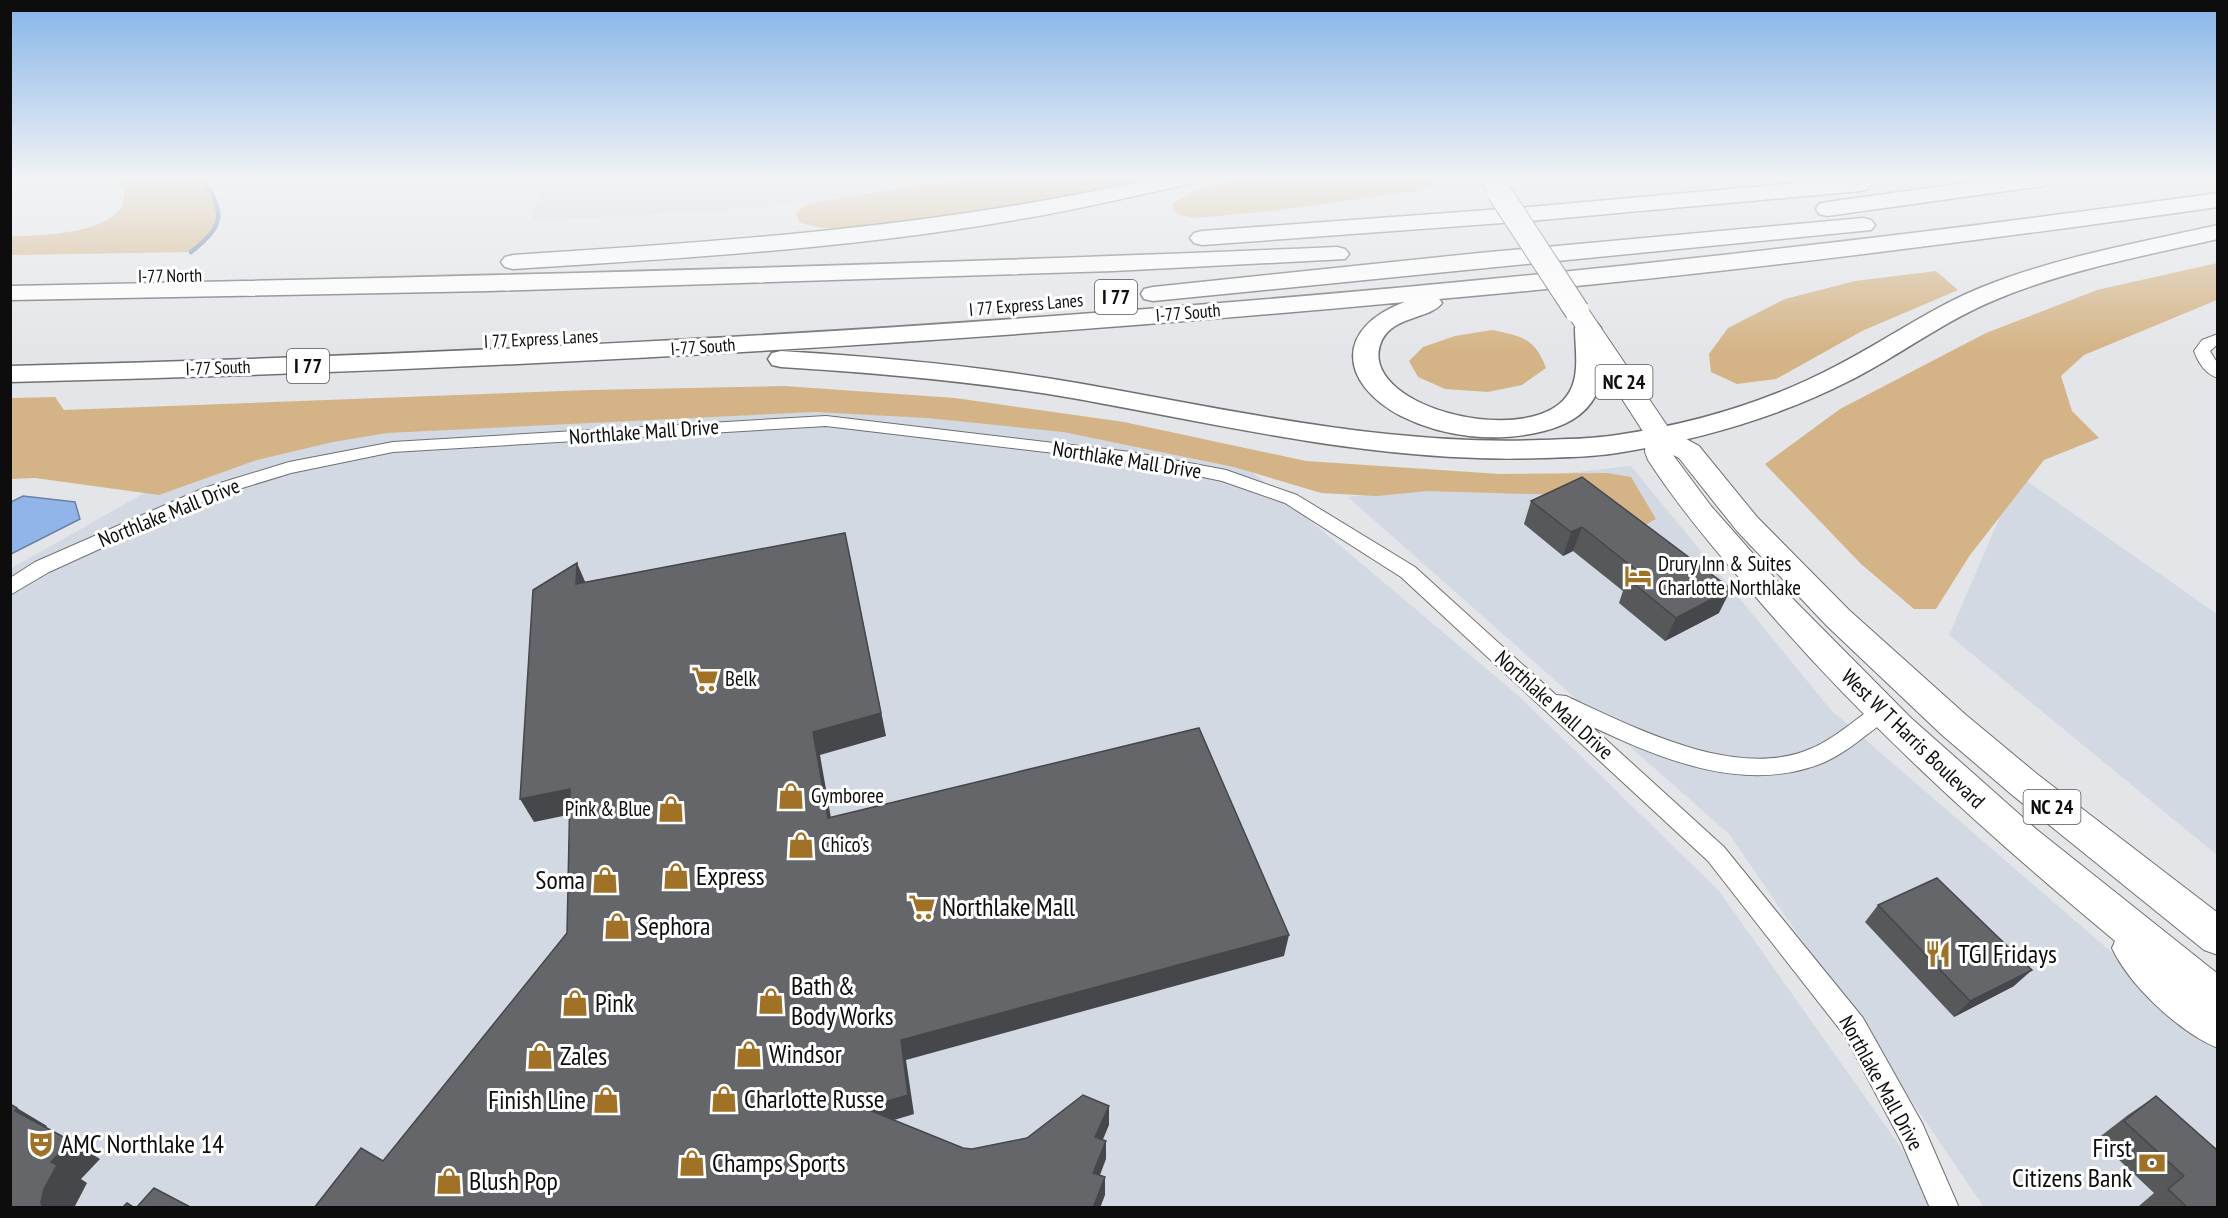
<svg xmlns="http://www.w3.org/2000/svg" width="2228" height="1218" viewBox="0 0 2228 1218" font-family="'PT Sans Narrow',sans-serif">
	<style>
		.built { fill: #d2d9e2 }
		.green { fill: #d4b486 }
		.water { fill: #91b5e8; stroke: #6983a7; stroke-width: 1.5 }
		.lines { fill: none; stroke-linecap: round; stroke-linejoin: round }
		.stream { stroke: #6983a7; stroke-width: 4.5 }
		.street-casing { stroke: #6e7072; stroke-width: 2 }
		.primary-casing { stroke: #6e7072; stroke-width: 2 }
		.highway-casing { stroke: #6e7072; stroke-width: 3 }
		.street { fill: #fff; fill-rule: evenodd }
		.primary { fill: #fff; fill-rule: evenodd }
		.highway { fill: #fff; fill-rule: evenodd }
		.primary-bridge-casing { stroke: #6e7072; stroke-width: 26; stroke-linecap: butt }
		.primary-bridge { stroke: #fff; stroke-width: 24 }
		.wall { fill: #56585a }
		.shaded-wall { fill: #46474a }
		.building { fill: #646669; stroke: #46474a; stroke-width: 1.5 }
		.labels { text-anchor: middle; stroke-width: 6; stroke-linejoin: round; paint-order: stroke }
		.far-street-label { font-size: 18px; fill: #0d0d0e; stroke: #fff }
		.shield { fill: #fff; stroke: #565656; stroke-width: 1.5 }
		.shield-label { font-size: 20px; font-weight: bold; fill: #0d0d0e }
		.street-label { font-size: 21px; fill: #0d0d0e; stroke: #fff }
		.poi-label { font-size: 21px; fill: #0d0d0e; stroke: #fff; text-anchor: start }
		.near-poi-label { font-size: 26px; fill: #0d0d0e; stroke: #fff; text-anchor: start }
	</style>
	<rect width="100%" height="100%" fill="#e3e5e8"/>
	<!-- built -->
	<path class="built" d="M 546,179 L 943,179 L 810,201 L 730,210 L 531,221 Z
		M 834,403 L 1224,448 L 1520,697 L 1719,891 L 1943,1207 L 11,1207 L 10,569 L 256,430 Z
		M 1631,466 L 1831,710 L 2217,1043 L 2217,1207 L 1984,1207 L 1730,835 L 1348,497 Z
		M 2018,475 L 2217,614 L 2217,855 L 1949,635 Z"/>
	<!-- green -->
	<path class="green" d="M 112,179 L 203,179 C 208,187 214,196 218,204 C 225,222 203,243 191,252 L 11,255 L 11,236 C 40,236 103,234 121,208 C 124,203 124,195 125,190 Z
		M 957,179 L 1143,179 C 1069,198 993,209 917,219 C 880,224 835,236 799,222 L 796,213 L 807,204 Z
		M 1236,179 L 1432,179 L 1432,185 L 1416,191 L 1273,211 L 1196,218 L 1176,214 L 1172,204 L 1194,191 Z
		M 2217,263 L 2217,300 L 2084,355 L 2061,376 L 2072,411 L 2099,438 L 2044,460 L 1970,555 L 1936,609 L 1914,609 L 1861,564 L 1765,464 L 1840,409 L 1986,333 L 2097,290 Z
		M 1936,271 L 1958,290 L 1862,331 L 1776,379 L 1737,384 L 1711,372 L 1709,354 L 1728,328 L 1785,299 L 1855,281 Z
		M 1492,330 C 1521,336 1535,338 1546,368 L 1522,385 L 1488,392 L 1445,389 L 1418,377 L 1409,361 L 1423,347 L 1455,336 Z
		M 784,386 L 955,398 L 1124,422 L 1306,461 L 1500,474 L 1607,473 L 1631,477 L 1656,519 L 1641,527 L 1598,496 L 1428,491 L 1377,496 L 1321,493 L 1234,467 L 1063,432 L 927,418 L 815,412 L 387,433 L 333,442 L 257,460 L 159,495 L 35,478 L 11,479 L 11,398 L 55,397 L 64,410 L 590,390 Z"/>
	<!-- water -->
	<path class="water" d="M 23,496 L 75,502 L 80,519 L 11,554 L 11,502 Z"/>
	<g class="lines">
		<!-- stream -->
		<path class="stream" d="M 191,252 C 225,225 225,214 203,179"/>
		<defs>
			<path id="street" d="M 2218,334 L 2218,344 L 2210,351 L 2218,364 L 2218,378 C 2205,374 2198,362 2194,351 L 2202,340 Z
				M 826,416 L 1131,452 L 1226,470 L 1297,495 L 1415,567 L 1556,695 L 1566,696 C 1633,727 1736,781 1810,749 C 1834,739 1853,721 1875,706 L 1882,704 L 1889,706 L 1893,712 L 1889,718 C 1868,733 1849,751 1825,762 C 1747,795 1662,760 1591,726 L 1724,847 L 1863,1018 L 1922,1123 L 1959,1208 L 1930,1208 L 1902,1143 L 1845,1036 L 1708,861 L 1401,577 L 1285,503 L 1222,481 L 1131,462 L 826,426 L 393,452 L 291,473 L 216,496 L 49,572 L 10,595 L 10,578 L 35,562 L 204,488 L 289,462 L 393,442 Z"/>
			<path id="primary" d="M 1480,179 L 1501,179 L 1510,192 L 1507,197 L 1499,198 L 1491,197 Z
				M 1579,307 L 1588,309 L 1670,430 L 1699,446 L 1757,517 L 1849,610 L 1966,715 L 2037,774 L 2218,913 L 2218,955 L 2204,950 L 2011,794 L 1942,735 L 1827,626 L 1737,531 L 1679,458 L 1673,455 L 1711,506 L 1794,600 L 1911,718 L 2036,829 L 2218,974 L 2218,1048 C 2180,1033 2129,985 2112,948 L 2115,941 C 1985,833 1859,719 1749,589 C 1713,548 1678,506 1648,460 L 1645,452 L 1646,436 L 1567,314 L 1570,309 Z"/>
			<path id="highway" d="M 1151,179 L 1191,179 L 1188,184 L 1180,186 C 1125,198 1071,211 1015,220 C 849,249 681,258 513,269 L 505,267 L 501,262 L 505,257 L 513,255 C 727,241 941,227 1151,179 Z
				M 1842,179 L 1867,179 L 1871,184 L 1868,189 L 1860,191 L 1530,221 L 1202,245 L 1194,243 L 1190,238 L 1194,233 L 1202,231 L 1530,207 Z
				M 1994,179 L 2053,179 L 2050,184 L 2042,186 L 1827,216 L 1819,214 L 1816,209 L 1819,204 L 1827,202 Z
				M 2218,193 L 2218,207 C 1959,244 1699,276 1439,299 L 1442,303 C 1430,320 1389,315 1380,345 C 1360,410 1539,451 1570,391 C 1580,373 1575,348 1575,328 L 1579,323 L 1588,320 L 1597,323 L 1601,328 C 1602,347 1606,369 1599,387 C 1591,412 1568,425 1544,431 C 1497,443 1445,438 1401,416 C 1339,383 1334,328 1405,302 C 941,345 476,371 10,382 L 10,366 C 749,348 1486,296 2218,193 Z
				M 1863,218 L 1871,220 L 1875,225 L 1871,230 L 1153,301 L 1144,299 L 1141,294 L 1144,289 L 1153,287 L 1479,253 Z
				M 2218,225 L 2218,239 C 2143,256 2066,270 1995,300 C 1944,321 1900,355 1851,380 C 1779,417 1698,440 1617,453 C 1593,457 1567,457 1543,458 C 1385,464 1232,427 1078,399 C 980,382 880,373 781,367 L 772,365 L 768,359 L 772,353 L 781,351 C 880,357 979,366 1077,383 C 1232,410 1384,446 1542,440 C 1567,439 1592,439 1617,435 C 1692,424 1768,402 1836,366 C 1885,341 1929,309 1980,288 C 2056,257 2138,243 2218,225 Z
				M 1337,247 L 1345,249 L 1349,254 L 1345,259 L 1113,271 L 489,291 L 10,300 L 10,286 C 453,277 895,266 1337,247 Z"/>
		</defs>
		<!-- street casing -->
		<use href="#street" class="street-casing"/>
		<!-- primary casing -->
		<use href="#primary" class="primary-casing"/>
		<!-- highway casing -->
		<use href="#highway" class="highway-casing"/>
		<!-- street -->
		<use href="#street" class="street"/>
		<!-- primary -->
		<use href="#primary" class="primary"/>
		<!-- highway -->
		<use href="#highway" class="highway"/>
		<defs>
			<path id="primary-bridge" d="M 1499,192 L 1577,311"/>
		</defs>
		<!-- primary-bridge casing -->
		<use href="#primary-bridge" class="primary-bridge-casing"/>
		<!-- primary-bridge -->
		<use href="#primary-bridge" class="primary-bridge"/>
	</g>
	<!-- wall -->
	<path class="wall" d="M 1582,477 L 1719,613 L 1665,641 L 1619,603 L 1623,591 L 1573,551 L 1563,556 L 1524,524 L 1531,501 Z
		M 1878,905 L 2014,986 L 1954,1017 L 1865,922 Z
		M 2156,1096 L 2215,1148 L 2217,1147 L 2217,1208 L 2140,1208 L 2139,1206 L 2154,1193 L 2097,1139 L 2128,1115 Z"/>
	<!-- shaded-wall -->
	<path class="shaded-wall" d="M 1582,527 L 1573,551 L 1563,556 L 1571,532 Z
		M 850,556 L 886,736 L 820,755 L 835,841 L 828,818 L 813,732 Z
		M 577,563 L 587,586 L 576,584 Z
		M 1731,589 L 1719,613 L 1665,641 L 1676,618 Z
		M 570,789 L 582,812 L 534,822 L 520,799 Z
		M 1289,935 L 1284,956 L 906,1060 L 914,1114 L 871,1127 L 864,1108 L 901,1040 Z
		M 2032,970 L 2014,986 L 1954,1017 L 1970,1001 Z
		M 1109,1106 L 1109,1125 L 1096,1156 L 1095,1137 Z
		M 17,1108 L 47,1126 L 45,1129 L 15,1111 Z
		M 71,1141 L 100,1159 L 81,1179 L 87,1183 L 74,1208 L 42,1208 L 41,1202 L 51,1162 Z
		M 1106,1141 L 1106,1159 L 1094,1191 L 1093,1173 Z
		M 1105,1177 L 1105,1195 L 1100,1208 L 1093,1208 Z"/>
	<!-- building -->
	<path class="building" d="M 1582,477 L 1731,589 L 1676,618 L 1628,579 L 1640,573 L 1582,527 L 1571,532 L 1531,501 Z
		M 845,533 L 881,713 L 813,732 L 828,818 L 1199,728 L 1289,935 L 901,1040 L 908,1095 L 864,1108 L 963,1148 L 972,1149 L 1027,1138 L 1083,1095 L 1109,1106 L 1095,1137 L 1106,1141 L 1093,1173 L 1105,1177 L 1093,1208 L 314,1208 L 361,1148 L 383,1161 L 567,933 L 570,789 L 520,799 L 533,590 L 577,563 L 576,584 Z
		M 1937,878 L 2032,970 L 1970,1001 L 1878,905 Z
		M 2156,1096 L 2217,1150 L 2217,1149 L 2217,1208 L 2188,1208 L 2168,1189 L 2184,1176 L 2124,1121 Z
		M 10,1104 L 17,1108 L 15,1111 L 71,1141 L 51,1162 L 57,1165 L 44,1189 L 41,1202 L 42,1208 L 10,1208 Z
		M 154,1188 L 192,1208 L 136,1208 Z
		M 127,1203 L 135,1208 L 122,1208 Z"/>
	<!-- sky -->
	<linearGradient id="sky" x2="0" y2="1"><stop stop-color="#85b4e8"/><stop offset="0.51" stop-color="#f2f3f5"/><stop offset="1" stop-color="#f2f3f5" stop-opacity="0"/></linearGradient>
	<rect width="2228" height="350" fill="url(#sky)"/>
	<!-- icons -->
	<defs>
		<symbol id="hotel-bare" viewBox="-9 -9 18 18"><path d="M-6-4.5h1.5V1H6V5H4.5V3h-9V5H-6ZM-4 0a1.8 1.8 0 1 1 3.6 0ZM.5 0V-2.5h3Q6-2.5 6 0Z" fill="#a17225" stroke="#fff" stroke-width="2.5" paint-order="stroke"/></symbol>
		<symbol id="supermarket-bare" viewBox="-9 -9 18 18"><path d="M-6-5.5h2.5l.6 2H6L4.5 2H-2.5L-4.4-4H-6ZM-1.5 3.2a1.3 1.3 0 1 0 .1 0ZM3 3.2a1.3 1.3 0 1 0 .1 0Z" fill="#a17225" stroke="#fff" stroke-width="2.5" paint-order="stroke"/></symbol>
		<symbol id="shop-bare" viewBox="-9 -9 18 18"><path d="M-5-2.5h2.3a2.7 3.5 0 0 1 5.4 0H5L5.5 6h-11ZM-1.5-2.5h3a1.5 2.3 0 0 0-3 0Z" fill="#a17225" stroke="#fff" stroke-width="2.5" paint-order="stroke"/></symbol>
		<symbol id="restaurant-bare" viewBox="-9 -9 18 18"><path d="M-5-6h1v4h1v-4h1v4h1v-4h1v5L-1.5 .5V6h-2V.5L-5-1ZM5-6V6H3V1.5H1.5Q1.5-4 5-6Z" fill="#a17225" stroke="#fff" stroke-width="2.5" paint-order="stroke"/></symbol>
		<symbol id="theatre-bare" viewBox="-9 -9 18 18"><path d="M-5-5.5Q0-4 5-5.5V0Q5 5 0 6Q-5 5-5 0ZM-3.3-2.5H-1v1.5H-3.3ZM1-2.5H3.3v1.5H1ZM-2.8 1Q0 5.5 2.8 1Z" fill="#a17225" stroke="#fff" stroke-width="2.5" paint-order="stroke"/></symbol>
		<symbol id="bank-bare" viewBox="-9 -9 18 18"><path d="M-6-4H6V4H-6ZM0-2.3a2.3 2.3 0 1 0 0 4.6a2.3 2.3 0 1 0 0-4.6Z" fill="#a17225" stroke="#fff" stroke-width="2.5" paint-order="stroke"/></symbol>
	</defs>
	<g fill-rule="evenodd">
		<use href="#hotel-bare" x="1619" y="557" width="38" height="38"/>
		<use href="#supermarket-bare" x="686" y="660" width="38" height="38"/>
		<use href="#shop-bare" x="772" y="777" width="38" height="38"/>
		<use href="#shop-bare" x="652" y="790" width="38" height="38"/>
		<use href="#shop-bare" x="782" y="826" width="38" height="38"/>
		<use href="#shop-bare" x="657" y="857" width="38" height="38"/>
		<use href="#shop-bare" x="586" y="861" width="38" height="38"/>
		<use href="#supermarket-bare" x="903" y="888" width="38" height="38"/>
		<use href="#shop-bare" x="598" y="907" width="38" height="38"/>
		<use href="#restaurant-bare" x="1919" y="935" width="38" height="38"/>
		<use href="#shop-bare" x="752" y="982" width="38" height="38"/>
		<use href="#shop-bare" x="556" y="984" width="38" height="38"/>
		<use href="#shop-bare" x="730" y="1035" width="38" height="38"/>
		<use href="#shop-bare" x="521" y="1037" width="38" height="38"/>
		<use href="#shop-bare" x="705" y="1080" width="38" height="38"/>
		<use href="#shop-bare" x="587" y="1081" width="38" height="38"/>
		<use href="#theatre-bare" x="22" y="1125" width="38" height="38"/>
		<use href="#shop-bare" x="673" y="1144" width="38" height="38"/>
		<use href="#bank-bare" x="2133" y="1144" width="38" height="38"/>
		<use href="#shop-bare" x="430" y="1162" width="38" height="38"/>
	</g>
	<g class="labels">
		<!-- far-street labels -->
		<g class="far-street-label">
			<text transform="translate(170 276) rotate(-1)" y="6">I-77 North</text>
			<text transform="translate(1026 305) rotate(-5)" y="6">I 77 Express Lanes</text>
			<text transform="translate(1188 313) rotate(-5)" y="6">I-77 South</text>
			<text transform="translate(541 339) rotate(-3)" y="6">I 77 Express Lanes</text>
			<text transform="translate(703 347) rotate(-4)" y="6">I-77 South</text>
			<text transform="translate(218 368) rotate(-2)" y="6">I-77 South</text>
		</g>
		<!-- shield labels -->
		<g class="shield">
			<rect x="1095" y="280" width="42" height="34" rx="4.5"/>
			<rect x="287" y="349" width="42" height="34" rx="4.5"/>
			<rect x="1595.5" y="365" width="57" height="34" rx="4.5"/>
			<rect x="2023.5" y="790" width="57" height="34" rx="4.5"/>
		</g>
		<g class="shield-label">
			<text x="1116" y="304">I 77</text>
			<text x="308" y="373">I 77</text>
			<text x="1624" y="389">NC 24</text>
			<text x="2052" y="814">NC 24</text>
		</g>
		<!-- street labels -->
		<g class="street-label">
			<text transform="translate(644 432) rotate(-4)" y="7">Northlake Mall Drive</text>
			<text transform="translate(1127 460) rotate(9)" y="7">Northlake Mall Drive</text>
			<text transform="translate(169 513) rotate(-22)" y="7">Northlake Mall Drive</text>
			<text transform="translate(1554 705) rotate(42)" y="7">Northlake Mall Drive</text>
			<text transform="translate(1913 739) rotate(44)" y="7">West W T Harris Boulevard</text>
			<text transform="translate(1881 1083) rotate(61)" y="7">Northlake Mall Drive</text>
		</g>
		<!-- poi labels -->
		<g class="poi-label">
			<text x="1658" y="571">Drury Inn &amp; Suites<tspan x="1658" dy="24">Charlotte Northlake</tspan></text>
			<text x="725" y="686">Belk</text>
			<text x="811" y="803">Gymboree</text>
			<text x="651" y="816" text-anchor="end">Pink &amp; Blue</text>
			<text x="821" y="852">Chico's</text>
		</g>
		<!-- near-poi labels -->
		<g class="near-poi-label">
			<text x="696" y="885">Express</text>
			<text x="585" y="889" text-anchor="end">Soma</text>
			<text x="942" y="916">Northlake Mall</text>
			<text x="637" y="935">Sephora</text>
			<text x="1958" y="963">TGI Fridays</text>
			<text x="791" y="995">Bath &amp;<tspan x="791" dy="30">Body Works</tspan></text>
			<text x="595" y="1012">Pink</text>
			<text x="769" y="1063">Windsor</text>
			<text x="560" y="1065">Zales</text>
			<text x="744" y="1108">Charlotte Russe</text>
			<text x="586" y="1109" text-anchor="end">Finish Line</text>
			<text x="61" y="1153">AMC Northlake 14</text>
			<text x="2132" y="1157" text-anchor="end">First<tspan x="2132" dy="30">Citizens Bank</tspan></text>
			<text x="712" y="1172">Champs Sports</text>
			<text x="469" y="1190">Blush Pop</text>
		</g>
	</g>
	<!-- border -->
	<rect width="2228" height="1218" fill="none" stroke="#0d0d0e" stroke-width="24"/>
</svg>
